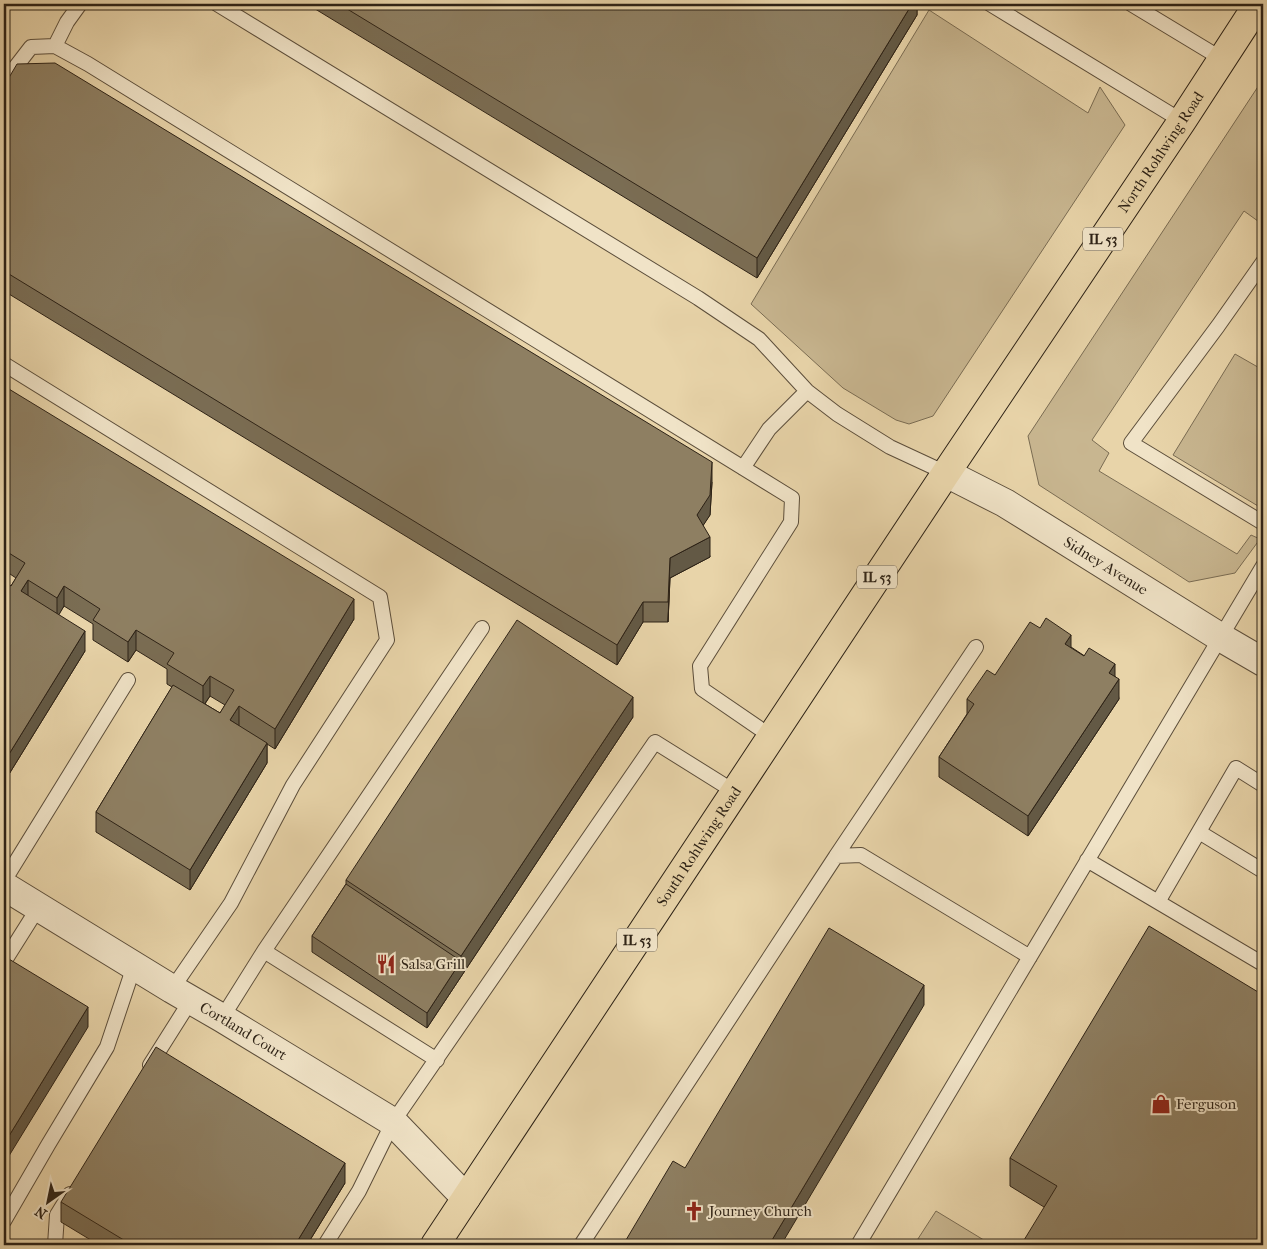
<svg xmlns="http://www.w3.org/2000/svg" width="1267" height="1249" viewBox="0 0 1267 1249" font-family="'IM FELL French Canon',serif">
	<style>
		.green { fill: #c8b690; stroke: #7a6c53 }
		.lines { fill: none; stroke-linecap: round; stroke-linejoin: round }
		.lane-casing { stroke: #5c4e3b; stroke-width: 16 }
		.street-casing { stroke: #5c4e3b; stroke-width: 30 }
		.primary-casing { stroke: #2d2216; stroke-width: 30 }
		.lane { stroke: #f0e3c7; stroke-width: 14 }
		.street { stroke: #f0e3c7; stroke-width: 28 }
		.primary { stroke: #e8d4a9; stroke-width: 28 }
		.wall { fill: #7a6d54; stroke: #2d2216; fill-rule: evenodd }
		.shaded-wall { fill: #635945; stroke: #2d2216 }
		.building { fill: #8e7f62; stroke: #2d2216 }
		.labels { text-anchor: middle; stroke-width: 4; stroke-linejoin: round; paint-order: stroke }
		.shield { fill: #f0e3c7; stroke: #685c4b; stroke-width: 1 }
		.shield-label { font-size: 14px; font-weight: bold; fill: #2d2216 }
		.street-label { font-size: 15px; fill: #2d2216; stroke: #f0e3c7 }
		.poi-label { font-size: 15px; fill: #2d2216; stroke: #f0e3c7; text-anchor: start }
	</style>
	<rect width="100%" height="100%" fill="#e8d4a9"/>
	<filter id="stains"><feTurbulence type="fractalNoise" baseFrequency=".004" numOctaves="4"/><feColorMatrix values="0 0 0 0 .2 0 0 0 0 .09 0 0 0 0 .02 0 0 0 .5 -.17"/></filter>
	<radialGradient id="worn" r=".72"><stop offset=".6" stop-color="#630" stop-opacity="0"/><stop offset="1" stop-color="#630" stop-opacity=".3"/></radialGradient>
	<!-- green -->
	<path class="green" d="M 929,10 L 1088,113 L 1100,87 L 1125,125 L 933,416 L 909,424 L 896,420 L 843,388 L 751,304 Z
		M 1263,79 L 1263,222 L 1262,224 L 1244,211 L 1092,440 L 1109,453 L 1099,471 L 1237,554 L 1251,535 L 1260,539 L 1235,573 L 1189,582 L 1039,485 L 1028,436 Z
		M 1235,354 L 1263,370 L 1263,509 L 1173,455 Z
		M 936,1211 L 992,1245 L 914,1245 Z"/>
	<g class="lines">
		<defs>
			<path id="lane" d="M 217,4 L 698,298 L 759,339 L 807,391 L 837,414 L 890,447 L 946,473
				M 990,4 L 1182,121
				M 1131,4 L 1222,59
				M 55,46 L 67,22 L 80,4
				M 4,82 L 31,47 L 55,46 L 88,64 L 792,498 L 791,522 L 700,666 L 702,689 L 772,737
				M 1263,262 L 1218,326 L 1131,443 L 1263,523
				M 4,364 L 380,597 L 387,640 L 293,785 L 231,903 L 172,989
				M 743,468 L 769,429 L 807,391
				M 1199,832 L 1263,871
				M 836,856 L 976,647
				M 1087,860 L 1263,964
				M 4,881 L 128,680
				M 1158,902 L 1236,768 L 1263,785
				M 264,951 L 482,628
				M 4,962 L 38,908
				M 222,1018 L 264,951 L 437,1060
				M 150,1065 L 191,1000
				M 4,1221 L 48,1145 L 107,1047 L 134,966
				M 55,1245 L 57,1215 L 70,1194
				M 325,1245 L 359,1191 L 393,1122 L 655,742 L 735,792
				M 581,1245 L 836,856 L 861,855 L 1030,957
				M 858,1245 L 1263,566"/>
			<g id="street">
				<path id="s1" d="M 946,473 L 1005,503 L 1220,637 L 1263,662"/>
				<path id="s2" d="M 4,886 L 172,989 L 222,1018 L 393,1122 L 466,1198"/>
			</g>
			<g id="primary">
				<path id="s3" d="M 435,1245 L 946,473 L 1182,121 L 1258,4"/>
			</g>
		</defs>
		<!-- lane casing -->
		<use href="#lane" class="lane-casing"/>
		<!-- street casing -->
		<use href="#street" class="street-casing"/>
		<!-- primary casing -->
		<use href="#primary" class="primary-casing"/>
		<!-- lane -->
		<use href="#lane" class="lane"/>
		<!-- street -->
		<use href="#street" class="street"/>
		<!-- primary -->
		<use href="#primary" class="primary"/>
	</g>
	<!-- wall -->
	<path class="wall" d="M 307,4 L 917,4 L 917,15 L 757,278 Z
		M 4,86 L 712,482 L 710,515 L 703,525 L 710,557 L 670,578 L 668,622 L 643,622 L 617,665 L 4,291 Z
		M 4,386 L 354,619 L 275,749 L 267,744 L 267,763 L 190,890 L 96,832 L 96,812 L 172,687 L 167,684 L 167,669 L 136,650 L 128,662 L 93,640 L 93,624 L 64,606 L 58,615 L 85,651 L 6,779 L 4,778 L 4,582 L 11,586 L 16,578 L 4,570 ZM 210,696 L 225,705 L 220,713 L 205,704 Z
		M 1071,647 L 1115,676 L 1119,699 L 1028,836 L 939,777 L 939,757 L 967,714 L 967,699 L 995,675 Z
		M 633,717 L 427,1028 L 312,952 L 312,936 L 346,884 L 346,880 Z
		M 1263,995 L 1044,1207 L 1010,1186 L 1010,1158 Z
		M 345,1183 L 307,1245 L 99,1245 L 61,1222 L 61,1202 Z"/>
	<!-- shaded-wall -->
	<path class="shaded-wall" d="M 912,4 L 917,4 L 917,15 L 757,278 L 757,258 Z
		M 712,462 L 712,482 L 710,515 L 697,535 L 697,515 Z
		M 710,537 L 710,557 L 670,578 L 668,622 L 670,558 Z
		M 28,580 L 28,600 L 21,591 Z
		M 64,586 L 64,606 L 57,618 L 57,598 Z
		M 354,599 L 354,619 L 275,749 L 275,729 Z
		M 643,602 L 643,622 L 617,665 L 617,645 Z
		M 136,630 L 136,650 L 128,662 L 128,642 Z
		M 85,631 L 85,651 L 6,779 L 6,759 Z
		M 1071,635 L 1071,655 L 1065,644 Z
		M 1115,664 L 1115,684 L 1109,673 Z
		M 210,676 L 210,696 L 203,706 L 203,686 Z
		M 1119,679 L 1119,699 L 1028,836 L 1028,816 Z
		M 633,697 L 633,717 L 427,1028 L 427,1013 L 461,961 L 461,956 Z
		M 239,706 L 239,726 L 230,720 Z
		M 267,743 L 267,763 L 190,890 L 190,870 Z
		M 924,985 L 924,1005 L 781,1245 L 769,1245 Z
		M 88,1007 L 88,1027 L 4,1164 L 4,1144 Z
		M 345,1163 L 345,1183 L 307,1245 L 295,1245 Z"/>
	<!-- building -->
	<path class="building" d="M 339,4 L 912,4 L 757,258 Z
		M 55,63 L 712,462 L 710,495 L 697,515 L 710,537 L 670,558 L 668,602 L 643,602 L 617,645 L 4,271 L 4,86 L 17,64 Z
		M 4,386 L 354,599 L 275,729 L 239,706 L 230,720 L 267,743 L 190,870 L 96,812 L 173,685 L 220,713 L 234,690 L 210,676 L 203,686 L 167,664 L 174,653 L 136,630 L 128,642 L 93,620 L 100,609 L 64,586 L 57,598 L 28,580 L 21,591 L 85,631 L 6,759 L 4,758 L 4,582 L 11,586 L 25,563 L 4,550 Z
		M 1046,618 L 1071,635 L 1065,644 L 1084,656 L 1089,648 L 1115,664 L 1109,673 L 1119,679 L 1028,816 L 939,757 L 974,704 L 967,699 L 987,670 L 995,675 L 1030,622 L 1040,628 Z
		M 517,620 L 633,697 L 461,956 L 346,880 Z
		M 346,884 L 461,961 L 427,1013 L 312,936 Z
		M 1149,926 L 1263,995 L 1263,1245 L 1021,1245 L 1057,1186 L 1010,1158 Z
		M 829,928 L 924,985 L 769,1245 L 623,1245 L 673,1161 L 685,1168 Z
		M 4,956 L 88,1007 L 4,1144 Z
		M 156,1047 L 345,1163 L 295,1245 L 132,1245 L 61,1202 Z"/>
	<!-- icons -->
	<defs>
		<symbol id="restaurant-bare" viewBox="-9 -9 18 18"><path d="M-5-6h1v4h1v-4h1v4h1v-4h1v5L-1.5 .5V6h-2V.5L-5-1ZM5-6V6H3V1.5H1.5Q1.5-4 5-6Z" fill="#8f2418" stroke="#f0e3c7" stroke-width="2.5" paint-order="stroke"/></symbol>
		<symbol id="shop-bare" viewBox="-9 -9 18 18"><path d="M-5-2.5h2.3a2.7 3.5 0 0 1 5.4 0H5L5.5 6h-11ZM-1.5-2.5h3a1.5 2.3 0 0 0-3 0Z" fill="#8f2418" stroke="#f0e3c7" stroke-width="2.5" paint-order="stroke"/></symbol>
		<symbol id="church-bare" viewBox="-9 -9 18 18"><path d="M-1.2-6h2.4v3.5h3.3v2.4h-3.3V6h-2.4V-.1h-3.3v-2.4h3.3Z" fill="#8f2418" stroke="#f0e3c7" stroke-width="2.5" paint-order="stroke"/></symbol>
	</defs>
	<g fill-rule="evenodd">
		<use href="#restaurant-bare" x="372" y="950" width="28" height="28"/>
		<use href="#shop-bare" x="1147" y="1090" width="28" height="28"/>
		<use href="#church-bare" x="680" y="1197" width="28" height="28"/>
	</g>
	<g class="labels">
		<!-- shield labels -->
		<g class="shield">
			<rect x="1083" y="227.5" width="40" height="23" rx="4"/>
			<rect x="857" y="565.5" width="40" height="23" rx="4"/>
			<rect x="617" y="928.5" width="40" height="23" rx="4"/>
		</g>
		<g class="shield-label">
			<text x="1103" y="244">IL 53</text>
			<text x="877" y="582">IL 53</text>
			<text x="637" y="945">IL 53</text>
		</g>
		<!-- street labels -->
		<g class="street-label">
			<text dy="5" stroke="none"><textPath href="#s3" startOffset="1312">North Rohlwing Road</textPath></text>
			<text dy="5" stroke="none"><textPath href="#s1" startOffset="185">Sidney Avenue</textPath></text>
			<text dy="5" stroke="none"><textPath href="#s3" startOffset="478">South Rohlwing Road</textPath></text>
			<text dy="5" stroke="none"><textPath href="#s2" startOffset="280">Cortland Court</textPath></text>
		</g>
		<!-- poi labels -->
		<g class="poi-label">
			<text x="401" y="969">Salsa Grill</text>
			<text x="1176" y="1109">Ferguson</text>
			<text x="709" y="1216">Journey Church</text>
		</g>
	</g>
	<!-- margin -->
	<rect width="1267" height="1249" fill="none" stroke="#e8d4a9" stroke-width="20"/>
	<rect x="5" y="5" width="1257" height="1239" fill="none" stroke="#2d2216" stroke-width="2.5"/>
	<rect x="10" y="10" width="1247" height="1229" fill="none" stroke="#2d2216"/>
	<!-- north arrow -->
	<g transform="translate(48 1202) rotate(213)" stroke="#f0e3c7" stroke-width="4" paint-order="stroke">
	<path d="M0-4L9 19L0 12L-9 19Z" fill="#2d2216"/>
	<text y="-8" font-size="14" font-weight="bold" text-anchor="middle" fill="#2d2216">N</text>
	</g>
	<rect width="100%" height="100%" filter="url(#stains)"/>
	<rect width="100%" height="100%" fill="url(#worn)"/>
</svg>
